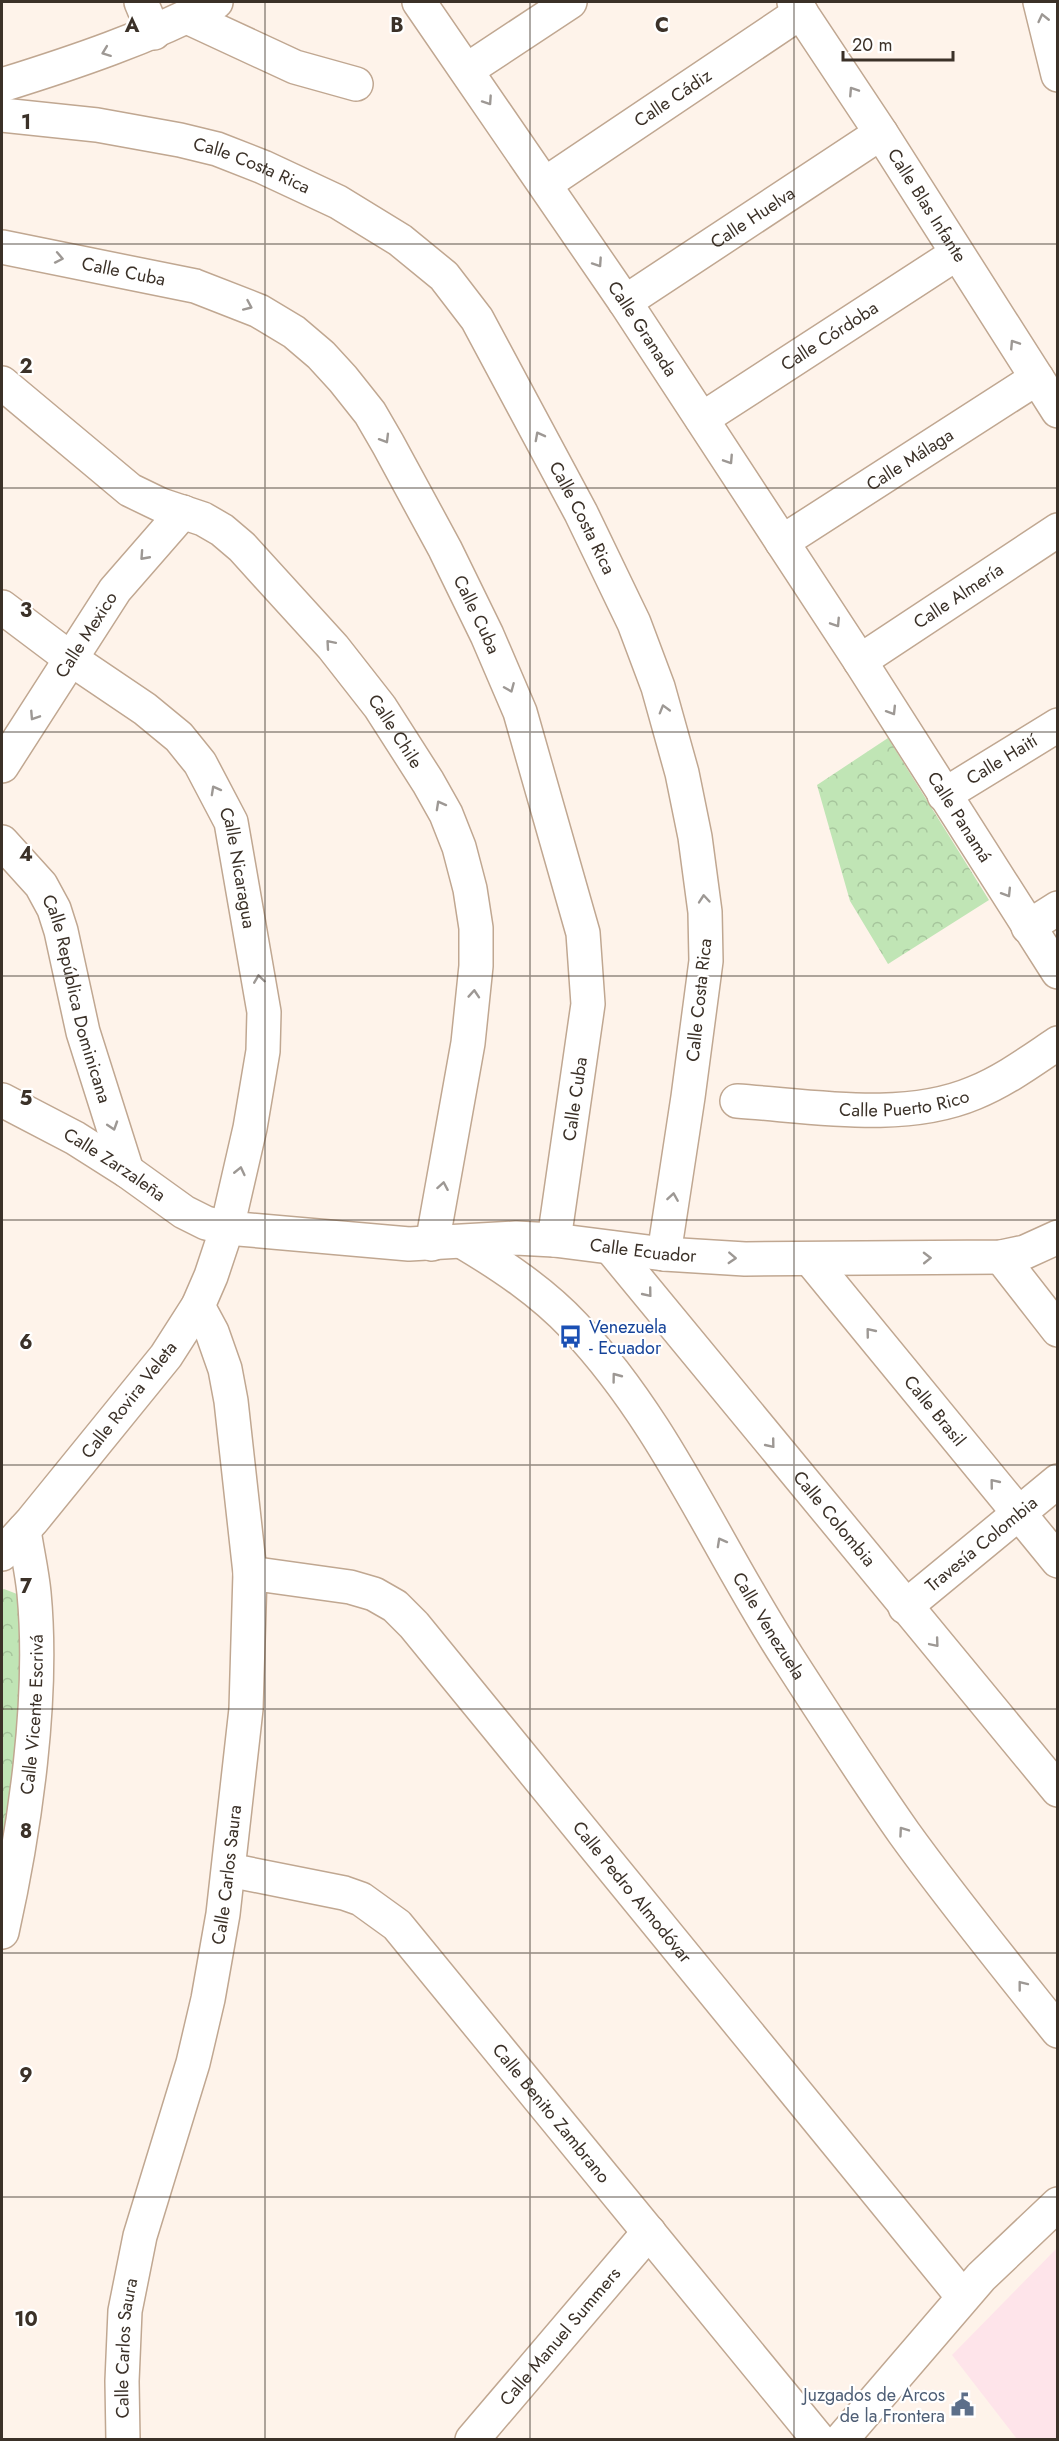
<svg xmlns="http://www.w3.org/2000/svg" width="1059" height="2441" viewBox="0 0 1059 2441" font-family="Jost,sans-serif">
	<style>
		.education { fill: #fee4ea }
		.forest { fill: url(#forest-crowns) }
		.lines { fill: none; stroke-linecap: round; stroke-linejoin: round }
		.minor-casing { stroke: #c0a791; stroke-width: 36 }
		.minor { stroke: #fff; stroke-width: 33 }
		.oneway { stroke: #9d9894 }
		.grid { fill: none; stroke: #3b3128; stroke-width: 1.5; stroke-opacity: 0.55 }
		.labels { text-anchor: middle; stroke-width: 4.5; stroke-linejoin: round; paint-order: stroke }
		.street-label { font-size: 18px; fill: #3b3128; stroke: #fff }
		.transit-label { font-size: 18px; fill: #164399; stroke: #fff; text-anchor: start }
		.service-label { font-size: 18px; fill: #4e5e75; stroke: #fff; text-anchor: end }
		.grid-label { font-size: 20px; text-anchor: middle; font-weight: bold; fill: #3b3128; stroke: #fff; stroke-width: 4.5; stroke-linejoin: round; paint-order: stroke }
	</style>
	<defs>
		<pattern id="forest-crowns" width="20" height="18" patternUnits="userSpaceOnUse" patternTransform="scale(1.5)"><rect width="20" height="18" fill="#c0e5b5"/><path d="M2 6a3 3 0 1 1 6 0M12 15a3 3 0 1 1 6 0" fill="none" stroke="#a6c59c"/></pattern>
	</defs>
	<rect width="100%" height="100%" fill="#fef3ea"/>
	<!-- education -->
	<path class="education" d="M 1057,2248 L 1057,2439 L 1017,2439 L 952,2355 Z"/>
	<!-- forest -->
	<path class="forest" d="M 888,738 L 989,900 L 888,964 L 850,901 L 817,785 Z
		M 4,1589 L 17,1594 L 22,1609 L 20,1716 L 2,1867 L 2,1590 Z"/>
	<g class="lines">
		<defs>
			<g id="minor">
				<path d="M 141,2 L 154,33"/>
				<path id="s1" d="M 419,2 L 625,302 L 860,661 L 1058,972"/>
				<path id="s2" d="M 794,2 L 881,133 L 1058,411"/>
				<path d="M 1040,2 L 1058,75"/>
				<path d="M 187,17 L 295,67 L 356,84"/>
				<path d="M 467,70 L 570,2"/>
				<path d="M 2,85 C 76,62 147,38 216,2"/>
				<path id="s3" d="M 2,115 L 97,125 L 180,140 L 217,149 L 263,167 L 338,202 L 400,240 L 444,276 L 477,319 L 581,513 L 634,623 L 658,687 L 682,773 L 695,837 L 705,912 L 706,961 L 688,1097 L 664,1254"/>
				<path id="s4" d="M 545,184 L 801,12"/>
				<path id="s5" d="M 2,247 L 195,286 L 259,311 L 294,332 L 321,355 L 343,379 L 370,413 L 388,444 L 445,549 L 487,635 L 520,712 L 583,933 L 588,1004 L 554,1240"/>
				<path id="s6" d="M 625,302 L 881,133"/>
				<path id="s7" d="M 2,383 L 130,490 L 161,505 L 203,519 L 222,530 L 242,547 L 333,647 L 380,707 L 428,782 L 446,814 L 459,847 L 470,889 L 476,928 L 476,966 L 468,1043 L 432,1244"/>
				<path id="s8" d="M 702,419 L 956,254"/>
				<path id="s9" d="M 782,542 L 1037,378"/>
				<path id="s10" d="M 2,607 L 71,659 L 145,709 L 179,737 L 200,763 L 231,822 L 264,1012 L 263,1051 L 250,1128 L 227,1228 L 211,1276 L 198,1306 L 166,1356 L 32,1521 L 2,1554"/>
				<path id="s11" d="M 860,661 L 1058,530"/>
				<path id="s12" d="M 2,766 L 115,590 L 183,512"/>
				<path id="s13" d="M 944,795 L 1058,725"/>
				<path id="s14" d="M 2,842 L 41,885 L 54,909 L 61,931 L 83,1032 L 127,1171"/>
				<path d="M 1028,927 L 1058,908"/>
				<path id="s15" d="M 2,1100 L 75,1138 L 127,1171 L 184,1212 L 206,1223 L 227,1228 L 409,1244 L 516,1238 L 554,1240 L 664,1254 L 745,1259 L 1001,1257 L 1025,1252 L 1058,1237"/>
				<path id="s16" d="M 737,1101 C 812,1106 903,1123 974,1093 C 1004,1081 1031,1061 1058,1043"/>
				<path id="s17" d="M 463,1242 C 503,1266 542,1292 574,1326 C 666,1423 716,1548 788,1658 C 826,1717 864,1776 904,1833 C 953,1901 1006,1966 1058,2031"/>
				<path id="s18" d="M 611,1248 L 1058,1790"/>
				<path d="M 1001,1257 L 1058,1330"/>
				<path id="s19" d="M 811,1260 L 1058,1561"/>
				<path id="s20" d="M 250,1573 L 350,1587 L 374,1594 L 395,1606 L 414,1625 L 963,2297"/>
				<path id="s21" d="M 905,1607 L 1058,1481"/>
				<path id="s22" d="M 229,1870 L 344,1893 L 361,1899 L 397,1925 L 819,2440"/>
				<path id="s23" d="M 2,1932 C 25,1829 44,1698 34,1593 C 32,1572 27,1551 24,1530"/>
				<path id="s24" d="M 123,2440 L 122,2381 L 125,2311 L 140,2236 L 193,2063 L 208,1999 L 223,1914 L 246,1709 L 250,1573 L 231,1401 L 225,1369 L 212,1332 L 198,1306"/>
				<path id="s25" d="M 472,2440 L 649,2232"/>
				<path d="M 841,2440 L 981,2277 L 1058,2204"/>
			</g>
		</defs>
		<!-- minor casing -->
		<use href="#minor" class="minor-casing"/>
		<!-- minor -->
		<use href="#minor" class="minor"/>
	</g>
	<!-- one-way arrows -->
	<defs><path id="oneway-chevron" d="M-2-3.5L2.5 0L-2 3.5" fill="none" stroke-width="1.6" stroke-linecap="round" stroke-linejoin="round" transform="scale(1.5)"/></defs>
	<g class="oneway">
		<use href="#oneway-chevron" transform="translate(1043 18) rotate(-103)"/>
		<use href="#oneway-chevron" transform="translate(106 52) rotate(159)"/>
		<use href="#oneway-chevron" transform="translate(853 91) rotate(-123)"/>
		<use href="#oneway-chevron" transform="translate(488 101) rotate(56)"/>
		<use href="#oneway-chevron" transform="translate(59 258) rotate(11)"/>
		<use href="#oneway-chevron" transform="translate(598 263) rotate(56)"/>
		<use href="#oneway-chevron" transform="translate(248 306) rotate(24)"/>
		<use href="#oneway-chevron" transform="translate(1014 344) rotate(-123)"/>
		<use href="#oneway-chevron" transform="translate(539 436) rotate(-118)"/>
		<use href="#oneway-chevron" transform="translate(385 439) rotate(59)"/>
		<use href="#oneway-chevron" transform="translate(729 460) rotate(57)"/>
		<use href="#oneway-chevron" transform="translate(144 556) rotate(132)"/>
		<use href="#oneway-chevron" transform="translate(836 623) rotate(57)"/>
		<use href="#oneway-chevron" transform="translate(330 644) rotate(-131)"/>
		<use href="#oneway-chevron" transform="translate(510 688) rotate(67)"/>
		<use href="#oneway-chevron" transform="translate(664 709) rotate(-106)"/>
		<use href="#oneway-chevron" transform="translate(892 711) rotate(58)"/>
		<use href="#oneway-chevron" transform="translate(34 716) rotate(123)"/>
		<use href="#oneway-chevron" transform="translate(215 790) rotate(-119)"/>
		<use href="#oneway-chevron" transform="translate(440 805) rotate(-119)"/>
		<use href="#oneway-chevron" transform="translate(1007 893) rotate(58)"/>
		<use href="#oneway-chevron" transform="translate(704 899) rotate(-95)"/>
		<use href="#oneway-chevron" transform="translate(259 979) rotate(-98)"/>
		<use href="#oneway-chevron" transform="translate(474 994) rotate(-86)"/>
		<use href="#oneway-chevron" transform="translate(113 1126) rotate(72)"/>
		<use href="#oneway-chevron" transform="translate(240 1171) rotate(-77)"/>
		<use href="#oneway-chevron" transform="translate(443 1186) rotate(-80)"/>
		<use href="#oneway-chevron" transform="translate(673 1197) rotate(-81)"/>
		<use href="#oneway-chevron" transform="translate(732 1258) rotate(3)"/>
		<use href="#oneway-chevron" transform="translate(927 1258) rotate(-1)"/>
		<use href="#oneway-chevron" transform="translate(648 1293) rotate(51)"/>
		<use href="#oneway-chevron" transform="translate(870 1332) rotate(-129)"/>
		<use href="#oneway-chevron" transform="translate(616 1377) rotate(-127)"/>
		<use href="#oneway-chevron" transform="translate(771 1444) rotate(51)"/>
		<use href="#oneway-chevron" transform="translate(994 1483) rotate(-129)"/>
		<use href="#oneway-chevron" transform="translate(721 1542) rotate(-119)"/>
		<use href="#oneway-chevron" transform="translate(935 1643) rotate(50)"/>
		<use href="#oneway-chevron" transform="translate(903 1831) rotate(-125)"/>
		<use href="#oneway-chevron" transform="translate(1022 1985) rotate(-128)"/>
	</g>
	<!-- grid -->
	<path class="grid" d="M 265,2 L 265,2440M 530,2 L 530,2440M 794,2 L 794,2440M 2,244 L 1058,244M 2,488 L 1058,488M 2,732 L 1058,732M 2,976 L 1058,976M 2,1220 L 1058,1220M 2,1465 L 1058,1465M 2,1709 L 1058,1709M 2,1953 L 1058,1953M 2,2197 L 1058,2197"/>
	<!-- icons -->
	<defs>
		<symbol id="bus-bare" viewBox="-9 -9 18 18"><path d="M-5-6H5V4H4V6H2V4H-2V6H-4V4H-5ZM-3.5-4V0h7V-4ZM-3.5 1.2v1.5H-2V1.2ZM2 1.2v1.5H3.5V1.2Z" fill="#1a4fb4" stroke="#fff" stroke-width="2.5" paint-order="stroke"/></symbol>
		<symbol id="civic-bare" viewBox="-9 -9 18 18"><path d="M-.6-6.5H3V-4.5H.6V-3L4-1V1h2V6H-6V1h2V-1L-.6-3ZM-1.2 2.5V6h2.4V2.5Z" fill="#5c6f8a" stroke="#fff" stroke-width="2.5" paint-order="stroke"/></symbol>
	</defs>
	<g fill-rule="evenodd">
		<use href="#bus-bare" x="554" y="1320" width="33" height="33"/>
		<use href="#civic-bare" x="946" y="2388" width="33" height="33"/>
	</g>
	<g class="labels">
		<!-- street labels -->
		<g class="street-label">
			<text dy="6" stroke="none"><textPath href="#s4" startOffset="154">Calle Cádiz</textPath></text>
			<text dy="6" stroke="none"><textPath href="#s3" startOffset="256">Calle Costa Rica</textPath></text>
			<text dy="6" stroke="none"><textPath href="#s2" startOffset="243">Calle Blas Infante</textPath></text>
			<text dy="6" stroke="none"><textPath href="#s6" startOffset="153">Calle Huelva</textPath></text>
			<text dy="6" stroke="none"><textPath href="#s5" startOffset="124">Calle Cuba</textPath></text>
			<text dy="6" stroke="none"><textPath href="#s1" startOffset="396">Calle Granada</textPath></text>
			<text dy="6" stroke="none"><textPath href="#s8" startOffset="152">Calle Córdoba</textPath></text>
			<text dy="6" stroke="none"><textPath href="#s9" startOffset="152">Calle Málaga</textPath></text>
			<text dy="6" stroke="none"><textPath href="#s3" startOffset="759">Calle Costa Rica</textPath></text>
			<text dy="6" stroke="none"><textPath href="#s11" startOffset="118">Calle Almería</textPath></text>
			<text dy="6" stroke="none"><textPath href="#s5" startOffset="646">Calle Cuba</textPath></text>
			<text dy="6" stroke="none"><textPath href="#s12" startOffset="156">Calle Mexico</textPath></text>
			<text dy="6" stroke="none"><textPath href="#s7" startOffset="534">Calle Chile</textPath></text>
			<text dy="6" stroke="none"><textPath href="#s13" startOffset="68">Calle Haití</textPath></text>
			<text dy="6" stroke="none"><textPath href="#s1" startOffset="978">Calle Panamá</textPath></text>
			<text dy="6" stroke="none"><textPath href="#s10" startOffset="366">Calle Nicaragua</textPath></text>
			<text dy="6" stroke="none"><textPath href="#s14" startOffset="178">Calle República Dominicana</textPath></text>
			<text transform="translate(699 1000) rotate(-84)" y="6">Calle Costa Rica</text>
			<text transform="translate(575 1099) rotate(-82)" y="6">Calle Cuba</text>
			<text dy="6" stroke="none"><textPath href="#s16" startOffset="168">Calle Puerto Rico</textPath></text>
			<text dy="6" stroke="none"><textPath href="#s15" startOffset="130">Calle Zarzaleña</textPath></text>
			<text dy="6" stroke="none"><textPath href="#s15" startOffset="678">Calle Ecuador</textPath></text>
			<text transform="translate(129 1400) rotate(-52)" y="6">Calle Rovira Veleta</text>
			<text dy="6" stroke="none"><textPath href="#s19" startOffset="195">Calle Brasil</textPath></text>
			<text dy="6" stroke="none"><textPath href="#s18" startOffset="351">Calle Colombia</textPath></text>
			<text dy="6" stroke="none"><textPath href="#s21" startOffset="99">Travesía Colombia</textPath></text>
			<text dy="6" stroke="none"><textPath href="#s17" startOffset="498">Calle Venezuela</textPath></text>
			<text dy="6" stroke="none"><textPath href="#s23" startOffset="220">Calle Vicente Escrivá</textPath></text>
			<text dy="6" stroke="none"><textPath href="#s24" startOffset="578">Calle Carlos Saura</textPath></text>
			<text dy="6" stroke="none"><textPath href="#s20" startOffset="522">Calle Pedro Almodóvar</textPath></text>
			<text dy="6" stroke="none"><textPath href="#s22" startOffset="423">Calle Benito Zambrano</textPath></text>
			<text dy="6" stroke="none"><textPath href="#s25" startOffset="136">Calle Manuel Summers</textPath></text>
			<text dy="6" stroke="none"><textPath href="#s24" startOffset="92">Calle Carlos Saura</textPath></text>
		</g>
		<!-- transit labels -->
		<g class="transit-label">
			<text x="589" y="1333">Venezuela<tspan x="589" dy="21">- Ecuador</tspan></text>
		</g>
		<!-- service labels -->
		<g class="service-label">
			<text x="945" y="2401">Juzgados de Arcos<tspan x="945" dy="21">de la Frontera</tspan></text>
		</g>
	</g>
	<g class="grid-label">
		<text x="132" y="32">A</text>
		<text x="397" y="32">B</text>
		<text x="662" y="32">C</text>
		<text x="26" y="129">1</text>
		<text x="26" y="373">2</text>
		<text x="26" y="617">3</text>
		<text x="26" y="861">4</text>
		<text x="26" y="1105">5</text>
		<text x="26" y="1349">6</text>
		<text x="26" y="1593">7</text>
		<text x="26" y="1838">8</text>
		<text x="26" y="2082">9</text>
		<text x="26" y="2326">10</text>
	</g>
	<!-- border -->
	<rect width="1059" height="2441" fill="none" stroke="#3b3128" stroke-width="6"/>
	<!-- scale -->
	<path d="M843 51v9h110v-9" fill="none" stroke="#3b3128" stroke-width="3"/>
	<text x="852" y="51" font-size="18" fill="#3b3128" stroke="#ffffff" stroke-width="4.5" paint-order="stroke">20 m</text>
</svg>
